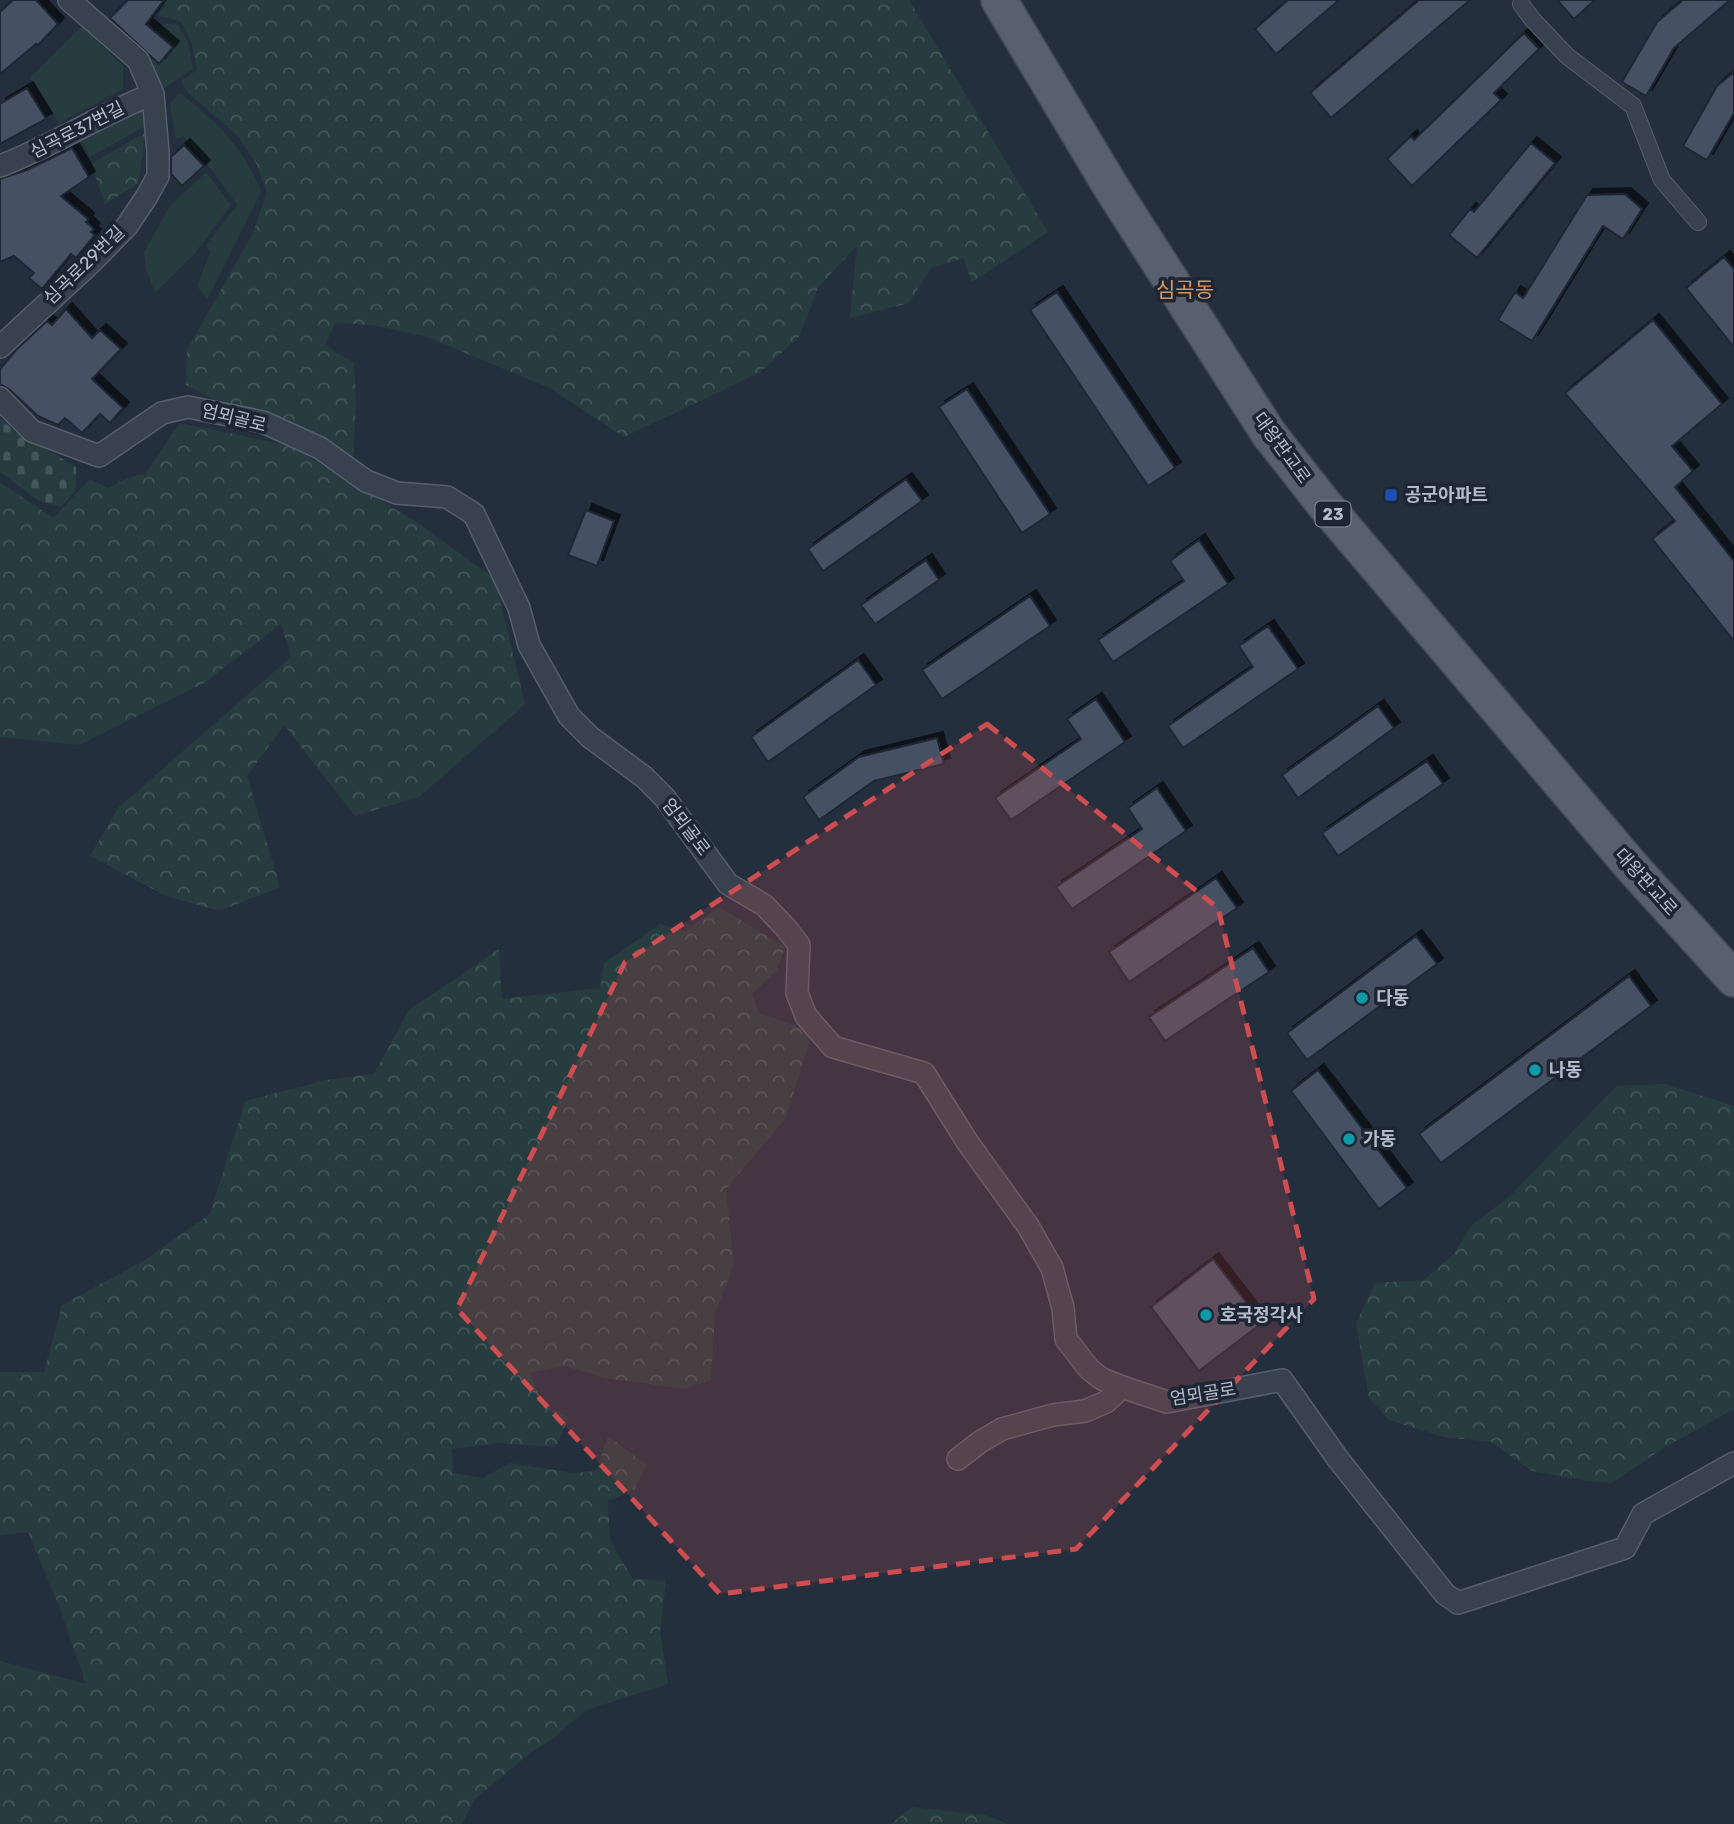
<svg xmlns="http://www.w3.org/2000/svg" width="1734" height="1824" viewBox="0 0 1734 1824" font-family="Rubik,'Noto Sans KR',sans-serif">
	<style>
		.grass { fill: #263c3f }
		.forest { fill: url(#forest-crowns) }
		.cemetery { fill: url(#cemetery-stones) }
		.building { fill: #455162; stroke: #1f2835; stroke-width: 2; filter: url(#shadow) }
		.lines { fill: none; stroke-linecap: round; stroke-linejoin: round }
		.pedestrian-casing { stroke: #565f6c; stroke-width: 18 }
		.minor-casing { stroke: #565f6c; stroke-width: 24 }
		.primary-casing { stroke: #414a57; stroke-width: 38 }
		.pedestrian { stroke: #38414e; stroke-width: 16 }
		.minor { stroke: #38414e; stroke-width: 21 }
		.primary { stroke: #56606e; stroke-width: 35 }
		.marked { fill: #ce4d50; fill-opacity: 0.2; stroke: #ce4d50; stroke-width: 5; stroke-dasharray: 14 9; stroke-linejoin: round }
		.transit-dot { fill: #1a4fb4; stroke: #1d2633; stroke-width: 2.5 }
		.culture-dot { fill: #0f9aa8; stroke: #1d2633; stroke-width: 2.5 }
		.labels { text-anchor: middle; stroke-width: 7; stroke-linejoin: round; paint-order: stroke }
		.shield { fill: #1d2633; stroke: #878f9c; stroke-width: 2 }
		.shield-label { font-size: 16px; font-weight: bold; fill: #b4bcc9 }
		.street-label { font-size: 18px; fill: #b4bcc9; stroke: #1d2633 }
		.poi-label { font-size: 18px; font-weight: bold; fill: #b4bcc9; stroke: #1d2633; text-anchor: start }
		.quarter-label { font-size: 21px; fill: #d59563; stroke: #1d2633 }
	</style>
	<defs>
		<pattern id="forest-crowns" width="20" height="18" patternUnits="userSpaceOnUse" patternTransform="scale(1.75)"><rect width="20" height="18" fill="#263c3f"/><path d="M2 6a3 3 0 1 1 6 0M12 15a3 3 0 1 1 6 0" fill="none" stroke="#435659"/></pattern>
		<pattern id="cemetery-stones" width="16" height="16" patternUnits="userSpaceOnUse" patternTransform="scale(1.75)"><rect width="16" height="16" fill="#263c3f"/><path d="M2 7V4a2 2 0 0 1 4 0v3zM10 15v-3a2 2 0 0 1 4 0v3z" fill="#435659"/></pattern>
		<filter id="shadow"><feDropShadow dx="6" dy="-6" stdDeviation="0" flood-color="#0009"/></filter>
	</defs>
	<rect width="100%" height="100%" fill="#242f3e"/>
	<!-- grass -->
	<path class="grass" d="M 164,23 L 178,25 L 188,42 L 193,69 L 161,90 L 140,50 Z
		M 82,26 L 123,66 L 123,89 L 59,123 L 30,78 Z
		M 180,93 C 215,120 246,150 261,192 L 207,300 L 197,286 L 210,253 L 206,245 L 237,205 L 212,170 L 183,136 L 176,140 L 170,103 Z
		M 142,108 L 144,127 L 90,157 L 82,142 Z
		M 206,172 L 231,205 L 195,253 L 155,293 L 146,270 L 144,252 L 170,206 Z"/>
	<!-- forest -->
	<path class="forest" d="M 159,0 L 909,0 L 1048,232 L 972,282 L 963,258 L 931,268 L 909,303 L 850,318 L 857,246 L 819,286 L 799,337 L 759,373 L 624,437 L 550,388 L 424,336 L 372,325 L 336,323 L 325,344 L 336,353 L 354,362 L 356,401 L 353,460 L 221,403 L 186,385 L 187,350 L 253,233 L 267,192 L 257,165 L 238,136 L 187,92 L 181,81 L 197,70 L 192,45 L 182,22 L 157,15 L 166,6 Z
		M 145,133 L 140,176 L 136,185 L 105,204 L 91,164 Z
		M 180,423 L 291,446 L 421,525 L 495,579 L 525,704 L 419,797 L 355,816 L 284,725 L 247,776 L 280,887 L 220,911 L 166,896 L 90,856 L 118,808 L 291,657 L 281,624 L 204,683 L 79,745 L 0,737 L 0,482 L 53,518 L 90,479 L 108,488 L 128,478 L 146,473 Z
		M 719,907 L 785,947 L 777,970 L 752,994 L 759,1013 L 796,1026 L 811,1036 L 786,1118 L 726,1189 L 734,1265 L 715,1313 L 711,1380 L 684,1389 L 605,1378 L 565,1366 L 530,1373 L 543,1406 L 569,1417 L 556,1447 L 499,1443 L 452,1449 L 453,1473 L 483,1478 L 510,1463 L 573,1473 L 596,1471 L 608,1436 L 647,1465 L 634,1490 L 608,1501 L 610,1540 L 632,1578 L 666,1581 L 660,1631 L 668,1684 L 586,1710 L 552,1739 L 530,1753 L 474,1800 L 462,1824 L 0,1824 L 0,1661 L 86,1684 L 61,1611 L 28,1532 L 0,1535 L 0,1372 L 44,1372 L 62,1305 L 145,1260 L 210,1214 L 245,1101 L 326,1080 L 374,1074 L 409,1010 L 499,949 L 502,999 L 600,988 L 604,963 L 660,924 L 685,931 Z
		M 1665,1084 L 1734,1106 L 1734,1409 L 1665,1447 L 1612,1483 L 1581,1480 L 1532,1471 L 1491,1442 L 1444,1437 L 1389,1420 L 1369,1398 L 1356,1323 L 1375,1283 L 1424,1280 L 1453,1255 L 1472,1225 L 1510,1196 L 1617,1086 Z
		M 912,1807 L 985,1815 L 1007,1824 L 891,1824 Z"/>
	<!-- cemetery -->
	<path class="cemetery" d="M 0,418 L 15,431 L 76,467 L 76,490 L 61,507 L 39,501 L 0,472 Z"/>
	<!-- building -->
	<path class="building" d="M 13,0 L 36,0 L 58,24 L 38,45 L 36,44 L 0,74 L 0,12 Z
		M 128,0 L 164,0 L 146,24 L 173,47 L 159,64 L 110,18 Z
		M 1288,0 L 1339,0 L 1276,54 L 1255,29 Z
		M 1419,0 L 1470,0 L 1331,118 L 1310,93 Z
		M 1557,0 L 1595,0 L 1574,19 Z
		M 1683,0 L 1730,0 L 1674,48 L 1646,96 L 1622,82 L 1657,22 Z
		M 1524,33 L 1539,49 L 1494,93 L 1501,100 L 1412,186 L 1387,159 L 1411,136 L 1414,140 Z
		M 1734,72 L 1734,113 L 1707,160 L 1683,146 L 1717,86 Z
		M 27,88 L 46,119 L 0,144 L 0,104 Z
		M 1531,143 L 1555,163 L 1477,258 L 1449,235 L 1470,209 L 1474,212 Z
		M 184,145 L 204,166 L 182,186 L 171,174 L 171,157 Z
		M 72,148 L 89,177 L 61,196 L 88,219 L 86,222 L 94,229 L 91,232 L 95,235 L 76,258 L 71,254 L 42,289 L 29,278 L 34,273 L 14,256 L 0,262 L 0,179 L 27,170 Z
		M 1625,194 L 1642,209 L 1623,239 L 1603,226 L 1532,341 L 1498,320 L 1515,292 L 1523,298 L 1587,195 Z
		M 1724,257 L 1734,269 L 1734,347 L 1686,288 Z
		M 1057,292 L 1175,468 L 1148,486 L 1030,310 Z
		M 66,309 L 92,338 L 100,330 L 121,349 L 92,379 L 123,408 L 110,423 L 100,414 L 82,433 L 65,418 L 58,425 L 38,416 L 9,389 L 0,384 L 0,369 L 17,349 L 47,321 L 52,325 Z
		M 1653,320 L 1722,404 L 1672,446 L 1693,471 L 1675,487 L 1734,561 L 1734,641 L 1652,539 L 1675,521 L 1565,393 Z
		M 967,389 L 1050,514 L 1022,533 L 939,407 Z
		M 906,479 L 922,501 L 823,571 L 808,549 Z
		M 586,510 L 614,521 L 597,566 L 568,555 Z
		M 1199,540 L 1228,584 L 1113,662 L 1098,640 L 1184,581 L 1170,561 Z
		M 926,560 L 939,580 L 875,624 L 861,605 Z
		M 1030,596 L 1050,626 L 942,699 L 922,670 Z
		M 1268,626 L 1298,669 L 1183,748 L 1168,726 L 1253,667 L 1239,646 Z
		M 858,660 L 876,685 L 768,762 L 751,737 Z
		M 1096,699 L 1125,742 L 1011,820 L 995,798 L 1081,739 L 1067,719 Z
		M 1378,706 L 1394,728 L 1298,798 L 1282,775 Z
		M 937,738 L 944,764 L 874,781 L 819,820 L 803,797 L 859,757 Z
		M 1427,761 L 1443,784 L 1338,856 L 1322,833 Z
		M 1157,788 L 1186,831 L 1072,909 L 1056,887 L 1142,829 L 1128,808 Z
		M 1216,878 L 1237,908 L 1129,982 L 1109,952 Z
		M 1416,936 L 1437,964 L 1307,1060 L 1287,1033 Z
		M 1253,948 L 1269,972 L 1165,1041 L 1149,1017 Z
		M 1629,976 L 1651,1006 L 1441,1163 L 1419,1134 Z
		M 1318,1070 L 1407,1188 L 1379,1209 L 1291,1091 Z
		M 1213,1259 L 1262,1323 L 1199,1371 L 1151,1307 Z"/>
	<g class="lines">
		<defs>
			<path id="pedestrian" d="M 1521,4 L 1532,19 L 1567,56 L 1633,106 L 1662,180 L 1698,222"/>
			<path id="minor" d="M 0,166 C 53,146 101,114 153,94
				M 0,347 L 93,261 L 127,226 L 147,196 L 158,176 L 158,153 L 153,94 L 138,60 L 69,0
				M 0,398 L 32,431 L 99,456 L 162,413 L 188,407 L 263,422 L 320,448 L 366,481 L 397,493 L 447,497 L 474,514 L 519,608 L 529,645 L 569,716 L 590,737 L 644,777 L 665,798 L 728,884 L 764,905 L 786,928 L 799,945 L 797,993 L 806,1016 L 833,1047 L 924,1073 L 968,1143 L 1028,1226 L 1052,1268 L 1063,1308 L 1066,1339 L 1089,1369 L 1102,1379 L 1122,1387 L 1167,1402 L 1282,1380 L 1338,1459 L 1445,1594 L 1458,1603 L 1625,1548 L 1643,1514 L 1734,1463
				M 958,1459 L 980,1442 L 1002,1429 L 1053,1415 L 1085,1411 L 1106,1402 L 1122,1387"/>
			<path id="primary" d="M 999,0 L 1111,187 L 1269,434 L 1324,504 L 1633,868 L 1734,979"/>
		</defs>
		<!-- pedestrian casing -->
		<use href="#pedestrian" class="pedestrian-casing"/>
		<!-- minor casing -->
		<use href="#minor" class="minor-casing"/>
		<!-- primary casing -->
		<use href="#primary" class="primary-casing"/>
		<!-- pedestrian -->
		<use href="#pedestrian" class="pedestrian"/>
		<!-- minor -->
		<use href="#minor" class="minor"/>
		<!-- primary -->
		<use href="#primary" class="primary"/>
	</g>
	<!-- marked area -->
	<path class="marked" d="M 987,724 L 1218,908 L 1314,1299 L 1076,1549 L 720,1594 L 457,1309 L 625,962 Z"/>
	<!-- markers -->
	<rect class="transit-dot" x="1384" y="488" width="14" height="14" rx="3.5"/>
	<g class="culture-dot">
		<circle cx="1362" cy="998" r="7"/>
		<circle cx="1535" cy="1070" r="7"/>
		<circle cx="1349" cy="1139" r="7"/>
		<circle cx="1206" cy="1315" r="7"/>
	</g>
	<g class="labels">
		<!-- shield labels -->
		<rect class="shield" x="1315.5" y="501.5" width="35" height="25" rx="5"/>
		<g class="shield-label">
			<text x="1333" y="520">23</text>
		</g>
		<!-- street labels -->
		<g class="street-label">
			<text transform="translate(77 130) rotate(-27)" y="6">심곡로37번길</text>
			<text transform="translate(84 265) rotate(-44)" y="6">심곡로29번길</text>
			<text transform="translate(234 418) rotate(14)" y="6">엄뫼골로</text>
			<text transform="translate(1282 448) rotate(54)" y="6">대왕판교로</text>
			<text transform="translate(686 827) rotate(53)" y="6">엄뫼골로</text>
			<text transform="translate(1646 882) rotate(48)" y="6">대왕판교로</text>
			<text transform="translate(1203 1394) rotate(-9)" y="6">엄뫼골로</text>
		</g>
		<!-- poi labels -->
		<g class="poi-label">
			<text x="1405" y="501">공군아파트</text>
			<text x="1376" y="1004">다동</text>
			<text x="1549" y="1076">나동</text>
			<text x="1363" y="1145">가동</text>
			<text x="1220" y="1321">호국정각사</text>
		</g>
		<!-- quarter labels -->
		<g class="quarter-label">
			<text x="1185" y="297">심곡동</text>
		</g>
	</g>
</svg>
